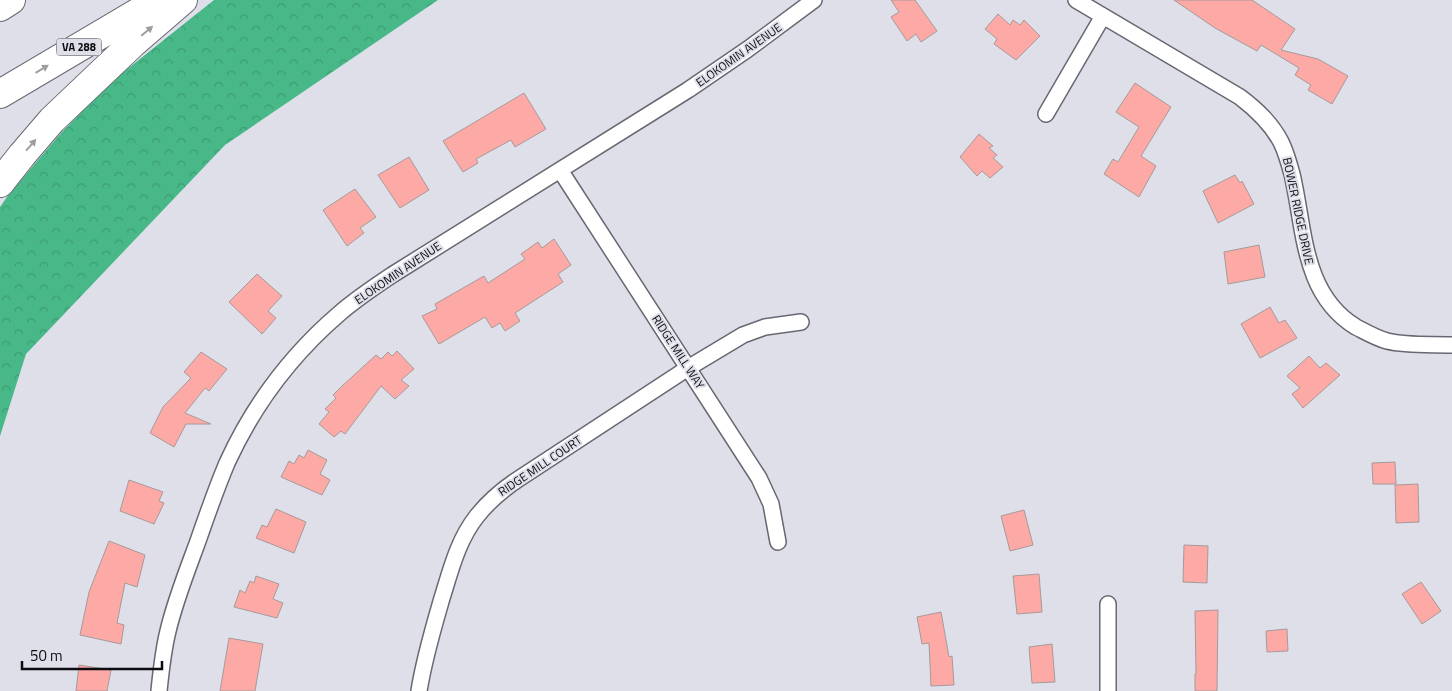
<svg xmlns="http://www.w3.org/2000/svg" width="1452" height="691" viewBox="0 0 1452 691" font-family="'Titillium Web',sans-serif">
	<style>
		.forest { fill: url(#forest-crowns) }
		.building { fill: #fda9a6; stroke: #a69a99 }
		.lines { fill: none; stroke-linecap: round; stroke-linejoin: round }
		.street-casing { stroke: #676871; stroke-width: 18 }
		.highway-casing { stroke: #676871; stroke-width: 30 }
		.street { stroke: #fff; stroke-width: 15 }
		.highway { stroke: #fff; stroke-width: 28 }
		.oneway { fill: #9e9e9f }
		.labels { text-anchor: middle; stroke-width: 4; stroke-linejoin: round; paint-order: stroke }
		.shield { fill: #dfdfea; stroke: #4b4b51; stroke-width: 1 }
		.shield-label { font-size: 11px; font-weight: bold; fill: #0c0c10 }
		.street-label { font-size: 12px; fill: #0c0c10; stroke: #dfdfea }
	</style>
	<defs>
		<pattern id="forest-crowns" width="20" height="18" patternUnits="userSpaceOnUse" patternTransform="scale(1.25)"><rect width="20" height="18" fill="#48b888"/><path d="M2 6a3 3 0 1 1 6 0M12 15a3 3 0 1 1 6 0" fill="none" stroke="#3e9d74"/></pattern>
	</defs>
	<rect width="100%" height="100%" fill="#dfdfea"/>
	<!-- forest -->
	<path class="forest" d="M 214,0 L 438,0 L 225,145 L 26,354 L 0,436 L 0,207 L 9,194 L 62,132 L 111,82 Z"/>
	<!-- building -->
	<path class="building" d="M 891,0 L 915,0 L 937,31 L 921,42 L 916,34 L 907,41 L 891,17 L 899,12 Z
		M 1174,0 L 1252,0 L 1295,29 L 1281,50 L 1318,59 L 1348,76 L 1332,104 L 1308,90 L 1311,85 L 1295,75 L 1299,68 L 1261,45 L 1257,51 L 1215,28 Z
		M 998,14 L 1010,25 L 1013,20 L 1020,25 L 1024,20 L 1040,36 L 1016,60 L 994,44 L 997,39 L 985,29 Z
		M 1135,83 L 1171,107 L 1141,156 L 1156,166 L 1139,197 L 1104,174 L 1113,159 L 1118,162 L 1139,127 L 1116,112 Z
		M 524,93 L 546,129 L 515,147 L 511,140 L 476,159 L 478,163 L 463,172 L 443,141 Z
		M 979,134 L 993,146 L 989,148 L 997,155 L 993,158 L 1003,167 L 990,178 L 982,171 L 977,176 L 960,157 Z
		M 409,157 L 429,190 L 400,208 L 378,175 Z
		M 1235,175 L 1240,183 L 1242,181 L 1254,204 L 1218,223 L 1203,191 Z
		M 355,189 L 376,217 L 360,228 L 364,233 L 347,246 L 323,210 Z
		M 554,239 L 571,265 L 558,274 L 563,282 L 515,313 L 520,321 L 505,331 L 500,323 L 492,328 L 485,317 L 439,344 L 422,316 L 437,309 L 435,304 L 484,276 L 488,283 L 525,259 L 521,254 L 538,242 L 542,248 Z
		M 1259,245 L 1265,277 L 1228,284 L 1224,252 Z
		M 257,274 L 282,296 L 268,311 L 276,318 L 262,334 L 229,302 Z
		M 1270,307 L 1279,323 L 1285,320 L 1297,338 L 1260,358 L 1241,324 Z
		M 397,351 L 414,369 L 401,380 L 409,386 L 395,399 L 381,386 L 345,434 L 341,431 L 334,437 L 319,424 L 329,412 L 325,409 L 336,398 L 333,395 L 341,387 L 376,355 L 381,359 L 388,352 L 392,356 Z
		M 201,352 L 227,369 L 209,391 L 205,388 L 185,413 L 211,424 L 186,424 L 174,447 L 150,433 L 163,407 L 191,378 L 184,372 Z
		M 1309,356 L 1320,368 L 1326,363 L 1340,375 L 1303,408 L 1292,394 L 1300,388 L 1287,376 Z
		M 308,450 L 327,460 L 320,474 L 330,480 L 322,495 L 281,477 L 289,461 L 294,464 L 299,455 L 304,458 Z
		M 1395,462 L 1396,484 L 1373,484 L 1372,463 Z
		M 129,480 L 163,492 L 159,501 L 164,503 L 154,524 L 120,511 Z
		M 1418,484 L 1419,522 L 1396,523 L 1395,485 Z
		M 276,509 L 306,522 L 294,553 L 256,538 L 262,525 L 267,527 Z
		M 1024,510 L 1033,545 L 1010,551 L 1001,516 Z
		M 109,541 L 145,555 L 137,587 L 125,583 L 117,623 L 124,625 L 121,644 L 80,635 L 89,592 Z
		M 1184,545 L 1208,546 L 1207,583 L 1183,582 Z
		M 1039,574 L 1042,612 L 1017,614 L 1013,576 Z
		M 256,576 L 279,584 L 273,599 L 283,603 L 277,618 L 234,607 L 240,590 L 245,593 L 250,581 L 254,583 Z
		M 1421,582 L 1441,611 L 1422,624 L 1402,594 Z
		M 1218,610 L 1217,691 L 1195,691 L 1195,674 L 1196,674 L 1195,611 Z
		M 941,612 L 949,657 L 952,656 L 954,685 L 931,686 L 929,643 L 922,644 L 917,617 Z
		M 1287,629 L 1288,651 L 1267,652 L 1266,631 Z
		M 229,638 L 263,644 L 255,691 L 220,691 Z
		M 1052,644 L 1055,682 L 1032,683 L 1029,647 Z
		M 79,665 L 111,670 L 107,691 L 76,691 Z"/>
	<g class="lines">
		<defs>
			<path id="street" d="M 1076,0 L 1240,97 C 1257,110 1271,123 1281,142 C 1286,152 1289,163 1292,174 C 1305,229 1302,294 1356,327 C 1366,332 1376,338 1387,341 C 1408,346 1431,344 1452,345
				M 1046,114 L 1103,16
				M 560,170 L 759,478 L 771,504 L 778,542
				M 1108,604 L 1108,691
				M 159,691 C 161,671 163,651 168,631 C 175,601 187,571 198,541 C 207,515 216,489 227,463 C 253,406 292,354 340,313 C 356,299 374,287 392,275 L 688,90 L 748,49 L 814,0
				M 419,691 C 424,659 433,629 442,598 C 451,569 458,540 477,516 C 489,501 503,489 520,478 L 688,368 L 743,335 L 765,327 L 801,322"/>
			<path id="highway" d="M 0,7 L 11,0
				M 0,94 L 159,0
				M 0,183 L 22,155 L 52,120 L 132,44 L 183,0"/>
		</defs>
		<!-- street casing -->
		<use href="#street" class="street-casing"/>
		<!-- highway casing -->
		<use href="#highway" class="highway-casing"/>
		<!-- street -->
		<use href="#street" class="street"/>
		<!-- highway -->
		<use href="#highway" class="highway"/>
	</g>
	<!-- one-way arrows -->
	<defs><path id="oneway-solid" d="M-6-.8H1V-3.2L6.5 0L1 3.2V.8H-6Z" transform="scale(1.25)"/></defs>
	<g class="oneway">
		<use href="#oneway-solid" transform="translate(147 31) rotate(-40)"/>
		<use href="#oneway-solid" transform="translate(42 69) rotate(-31)"/>
		<use href="#oneway-solid" transform="translate(31 145) rotate(-49)"/>
	</g>
	<g class="labels">
		<!-- shield labels -->
		<rect class="shield" x="56.5" y="38.5" width="45" height="17" rx="4"/>
		<g class="shield-label">
			<text x="79" y="51">VA 288</text>
		</g>
		<!-- street labels -->
		<g class="street-label">
			<text transform="translate(739 55) rotate(-35)" y="4">ELOKOMIN AVENUE</text>
			<text transform="translate(1298 211) rotate(78)" y="4">BOWER RIDGE DRIVE</text>
			<text transform="translate(398 273) rotate(-34)" y="4">ELOKOMIN AVENUE</text>
			<text transform="translate(678 352) rotate(57)" y="4">RIDGE MILL WAY</text>
			<text transform="translate(540 466) rotate(-34)" y="4">RIDGE MILL COURT</text>
		</g>
	</g>
	<!-- scale -->
	<path d="M22 661v8h140v-8" fill="none" stroke="#0c0c10" stroke-width="2.5"/>
	<text x="30" y="661" font-size="15" fill="#0c0c10" stroke="#dfdfea" stroke-width="4" paint-order="stroke">50 m</text>
</svg>
